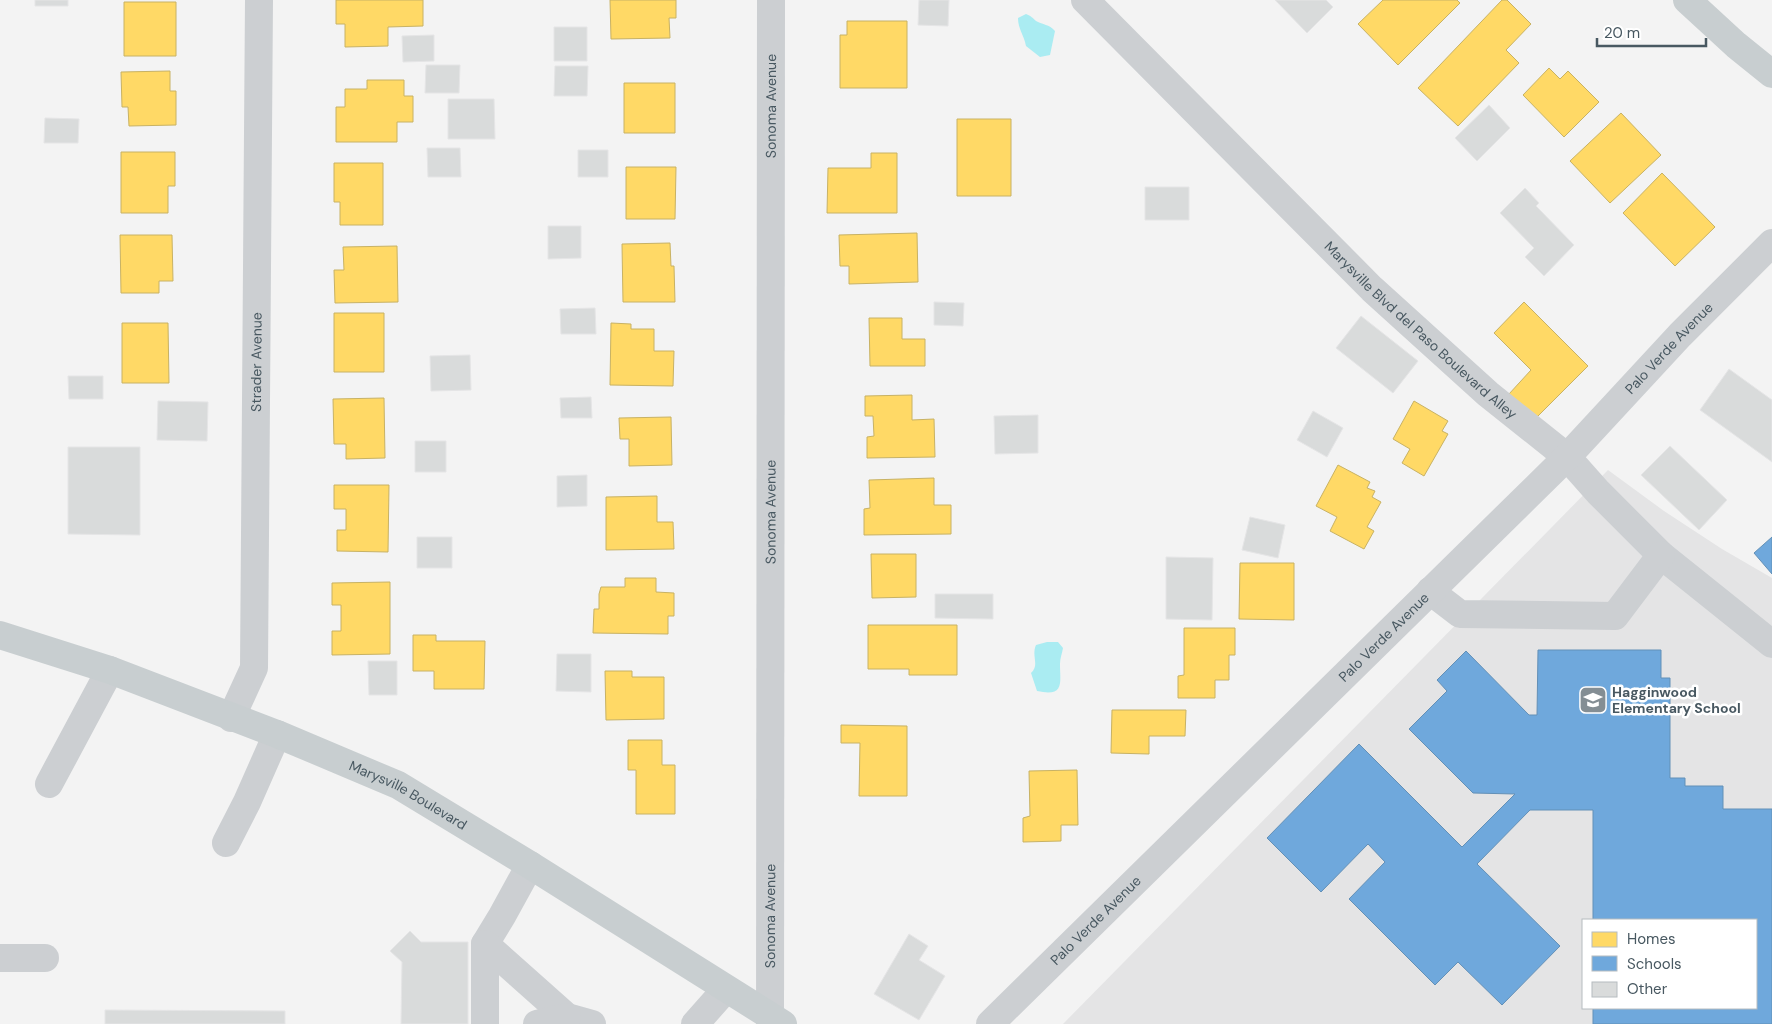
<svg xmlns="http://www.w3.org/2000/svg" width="1772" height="1024" viewBox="0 0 1772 1024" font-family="'DM Sans',sans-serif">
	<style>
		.education { fill: #e4e4e5; fill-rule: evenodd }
		.water { fill: #aaecf2 }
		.homes { fill: #ffd966; stroke: #c8b264 }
		.schools { fill: #6fa8dc; stroke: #6390b7 }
		.building { fill: #d9dbdb; stroke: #e5e5e6 }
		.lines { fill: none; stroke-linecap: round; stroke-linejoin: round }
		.minor { stroke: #cccfd2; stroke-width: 28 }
		.major { stroke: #c8ced0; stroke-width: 28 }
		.labels { text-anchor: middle; stroke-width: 5; stroke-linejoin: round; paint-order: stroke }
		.street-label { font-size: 14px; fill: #485861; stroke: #fff }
		.poi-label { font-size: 14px; font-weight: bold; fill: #485861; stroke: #fff; text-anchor: start }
	</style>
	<rect width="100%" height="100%" fill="#f3f3f3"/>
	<!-- education -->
	<path class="education" d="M 1608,470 L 1664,511 L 1722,549 L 1772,578 L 1772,1024 L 1063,1024 ZM 1583,920 L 1756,920 L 1756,1008 L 1583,1008 Z"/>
	<!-- water -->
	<path class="water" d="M 1026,14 C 1031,16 1033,18 1036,21 C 1043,25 1049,24 1055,31 L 1050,55 L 1040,57 L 1026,46 C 1024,35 1018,29 1018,18 Z
		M 1047,642 L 1058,642 L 1063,648 C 1062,654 1060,658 1060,664 C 1060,683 1065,697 1037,691 L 1031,673 C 1040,665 1031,656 1036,645 Z"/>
	<!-- homes -->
	<path class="homes" d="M 336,0 L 423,0 L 423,26 L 388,27 L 388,46 L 345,47 L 345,24 L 336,24 Z
		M 610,0 L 676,0 L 676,18 L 669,18 L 670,38 L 611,39 Z
		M 1383,0 L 1457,0 L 1460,3 L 1398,65 L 1358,24 Z
		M 1502,0 L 1507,0 L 1531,24 L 1506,50 L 1519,63 L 1458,126 L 1418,88 Z
		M 124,2 L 176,2 L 176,56 L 124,56 Z
		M 847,21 L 907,21 L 907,88 L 840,88 L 840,35 L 847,35 Z
		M 1549,68 L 1560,79 L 1568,71 L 1599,102 L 1564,137 L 1523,95 Z
		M 170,71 L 170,91 L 176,91 L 176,125 L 129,126 L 128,107 L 122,107 L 121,72 Z
		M 367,80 L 404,80 L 404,96 L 413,96 L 413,122 L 397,122 L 397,142 L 336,142 L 336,107 L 345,107 L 345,89 L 367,89 Z
		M 624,83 L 675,83 L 675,133 L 624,133 Z
		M 1621,113 L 1661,155 L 1610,203 L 1570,161 Z
		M 957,119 L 1011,119 L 1011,196 L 957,196 Z
		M 121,152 L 175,152 L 175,186 L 168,186 L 168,213 L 121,213 Z
		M 871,153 L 897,153 L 897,213 L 827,213 L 828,168 L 871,168 Z
		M 334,163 L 383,163 L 383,225 L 340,225 L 340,202 L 334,202 Z
		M 626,167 L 676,167 L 675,219 L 626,219 Z
		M 1662,173 L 1715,227 L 1675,266 L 1623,213 Z
		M 917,233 L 918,282 L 849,284 L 849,266 L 840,266 L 839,235 Z
		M 120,235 L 172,235 L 173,281 L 159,281 L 159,293 L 121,293 Z
		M 670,243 L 671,266 L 674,266 L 675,302 L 623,302 L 622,244 Z
		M 397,246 L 398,302 L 335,303 L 334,270 L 344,270 L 343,247 Z
		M 1524,302 L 1588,366 L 1534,420 L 1509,394 L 1531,370 L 1494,333 Z
		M 334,313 L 384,313 L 384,372 L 334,372 Z
		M 869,318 L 902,318 L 902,339 L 925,339 L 925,366 L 870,366 Z
		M 122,323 L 168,323 L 169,383 L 122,383 Z
		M 611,323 L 631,324 L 631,329 L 654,329 L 654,351 L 674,351 L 673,386 L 610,385 Z
		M 912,395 L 912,420 L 934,419 L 935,457 L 867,458 L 867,437 L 874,436 L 873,416 L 865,416 L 865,396 Z
		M 384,398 L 385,458 L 346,459 L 346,444 L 334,444 L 333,399 Z
		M 1414,401 L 1448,421 L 1442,431 L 1448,434 L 1424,476 L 1402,463 L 1410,449 L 1393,439 Z
		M 671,417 L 672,465 L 629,466 L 629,439 L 620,439 L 619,418 Z
		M 1338,465 L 1370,482 L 1367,488 L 1375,491 L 1372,497 L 1381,502 L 1367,527 L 1374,531 L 1364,549 L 1330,531 L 1337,517 L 1316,506 Z
		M 934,478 L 934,505 L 951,505 L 951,534 L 864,535 L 864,509 L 870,508 L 869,480 Z
		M 334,485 L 389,485 L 388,552 L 337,551 L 337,530 L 346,530 L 346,509 L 334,509 Z
		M 657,496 L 657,522 L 673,522 L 674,549 L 606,550 L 606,497 Z
		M 871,554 L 916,554 L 916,597 L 872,598 Z
		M 1240,563 L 1294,563 L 1294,620 L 1239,619 Z
		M 625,578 L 656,578 L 656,592 L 674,593 L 674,616 L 668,616 L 668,634 L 593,633 L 594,609 L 599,609 L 599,594 L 601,587 L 625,587 Z
		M 390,582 L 390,654 L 332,655 L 332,631 L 341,631 L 341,605 L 332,605 L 332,583 Z
		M 868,625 L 957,625 L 957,675 L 909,675 L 909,669 L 868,669 Z
		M 1184,628 L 1235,628 L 1235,655 L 1229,655 L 1229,680 L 1215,680 L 1215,698 L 1178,698 L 1178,676 L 1184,675 Z
		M 413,635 L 436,635 L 436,641 L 485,641 L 484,689 L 434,689 L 434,671 L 413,671 Z
		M 605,671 L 632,671 L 632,677 L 664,677 L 664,719 L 606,720 Z
		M 1112,710 L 1186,710 L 1185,736 L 1149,736 L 1149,754 L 1111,753 Z
		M 841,725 L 907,726 L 907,796 L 859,796 L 860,743 L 841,743 Z
		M 628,740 L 662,740 L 662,765 L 675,765 L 675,814 L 636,814 L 636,770 L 628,770 Z
		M 1077,770 L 1078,825 L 1061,825 L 1061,841 L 1023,842 L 1023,818 L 1030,816 L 1029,771 Z"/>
	<!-- schools -->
	<path class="schools" d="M 1772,537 L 1772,574 L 1754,553 Z
		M 1538,650 L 1661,650 L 1661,678 L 1670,678 L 1670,778 L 1685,778 L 1685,786 L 1723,786 L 1723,809 L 1772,809 L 1772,1024 L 1593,1024 L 1593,1008 L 1756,1008 L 1756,920 L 1593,920 L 1593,810 L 1530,810 L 1477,864 L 1560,946 L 1502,1005 L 1458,962 L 1435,985 L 1349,899 L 1385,862 L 1368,844 L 1321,892 L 1267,838 L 1359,744 L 1462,847 L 1515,794 L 1473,793 L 1409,729 L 1447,691 L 1437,680 L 1466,651 L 1529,715 L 1537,715 Z"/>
	<!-- building -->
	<path class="building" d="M 35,0 L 68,0 L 68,6 L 35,6 Z
		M 919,0 L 949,0 L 948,26 L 918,25 Z
		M 1275,0 L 1326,0 L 1333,7 L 1307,33 Z
		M 554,27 L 587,27 L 587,61 L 554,61 Z
		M 434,35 L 434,61 L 403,62 L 402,36 Z
		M 426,65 L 460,65 L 459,93 L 425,93 Z
		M 555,66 L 588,66 L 587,96 L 554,96 Z
		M 448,99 L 494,99 L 495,139 L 448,139 Z
		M 1489,105 L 1510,128 L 1477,161 L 1455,138 Z
		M 45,118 L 79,119 L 78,143 L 44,143 Z
		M 427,148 L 460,148 L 461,177 L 428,177 Z
		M 578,150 L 608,150 L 608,177 L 578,177 Z
		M 1145,187 L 1189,187 L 1189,220 L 1145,220 Z
		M 1525,188 L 1539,203 L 1536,206 L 1574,245 L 1544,276 L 1525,257 L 1534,248 L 1500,213 Z
		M 548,226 L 581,226 L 581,258 L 548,259 Z
		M 934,302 L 964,303 L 963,326 L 934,325 Z
		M 595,308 L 596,334 L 561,334 L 560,309 Z
		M 1361,316 L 1418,361 L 1393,393 L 1336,348 Z
		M 470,355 L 471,390 L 431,391 L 430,356 Z
		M 1729,369 L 1772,400 L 1772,462 L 1700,410 Z
		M 68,376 L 103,376 L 103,399 L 69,399 Z
		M 591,397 L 592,418 L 561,418 L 560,398 Z
		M 158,401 L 208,402 L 207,441 L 157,440 Z
		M 1313,411 L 1343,428 L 1327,457 L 1297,440 Z
		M 1038,415 L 1038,453 L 995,454 L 994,416 Z
		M 415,441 L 446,441 L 446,472 L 415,472 Z
		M 1670,446 L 1727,500 L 1699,530 L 1641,475 Z
		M 68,447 L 140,447 L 140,535 L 68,534 Z
		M 587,475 L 587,506 L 557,507 L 557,476 Z
		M 1250,517 L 1285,525 L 1278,558 L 1242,550 Z
		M 417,537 L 452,537 L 452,568 L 417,568 Z
		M 1166,557 L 1213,558 L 1212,620 L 1166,619 Z
		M 935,594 L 993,594 L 993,619 L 935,618 Z
		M 557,654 L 591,654 L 591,692 L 556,691 Z
		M 368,661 L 397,661 L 397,695 L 369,695 Z
		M 410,931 L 421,942 L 468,942 L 468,1024 L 401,1024 L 402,962 L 390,951 Z
		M 909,934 L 928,946 L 919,960 L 945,976 L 919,1020 L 874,994 Z
		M 105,1010 L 285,1011 L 285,1024 L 105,1024 Z"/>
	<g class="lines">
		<!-- minor -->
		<g class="minor">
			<path id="s1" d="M 1085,0 L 1372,289 L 1488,394 L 1567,457 L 1598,492 L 1661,555 L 1772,644"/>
			<path d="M 1430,591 L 1460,614 L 1615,616 L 1661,555"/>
			<path id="s2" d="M 231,718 L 254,668 L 259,0"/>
			<path d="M 49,784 L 110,670"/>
			<path d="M 226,843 L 247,802 L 277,734"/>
			<path d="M 485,944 L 502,916 L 530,865"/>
			<path d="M 0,958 L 45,958"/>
			<path d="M 485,1024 L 485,944 L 567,1017 L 592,1024"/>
			<path d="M 537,1024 L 567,1017"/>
			<path d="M 695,1024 L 726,989"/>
			<path id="s3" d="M 770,1024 L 771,0"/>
			<path id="s4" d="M 990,1024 L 1567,457 L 1680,335 L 1772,243"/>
		</g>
		<!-- major -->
		<g class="major">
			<path d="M 1687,0 L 1736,45 L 1772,74"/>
			<path id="s5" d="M 0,635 L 110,670 L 277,734 L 398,785 L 530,865 L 783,1024"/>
		</g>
	</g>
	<!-- icons -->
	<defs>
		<symbol id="school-square" viewBox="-11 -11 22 22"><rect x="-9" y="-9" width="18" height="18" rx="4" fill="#848e94" stroke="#fff"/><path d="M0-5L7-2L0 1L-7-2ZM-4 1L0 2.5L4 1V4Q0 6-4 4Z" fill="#fff"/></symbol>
	</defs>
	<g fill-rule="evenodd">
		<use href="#school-square" x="1577" y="684" width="32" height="32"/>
	</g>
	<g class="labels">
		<!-- street labels -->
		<g class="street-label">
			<text dy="5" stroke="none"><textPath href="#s3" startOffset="918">Sonoma Avenue</textPath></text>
			<text dy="5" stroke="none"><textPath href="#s1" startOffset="471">Marysville Blvd del Paso Boulevard Alley</textPath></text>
			<text dy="5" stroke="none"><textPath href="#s4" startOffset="958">Palo Verde Avenue</textPath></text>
			<text dy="5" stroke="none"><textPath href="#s2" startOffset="361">Strader Avenue</textPath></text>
			<text dy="5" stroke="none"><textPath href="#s3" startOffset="512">Sonoma Avenue</textPath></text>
			<text dy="5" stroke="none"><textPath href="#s4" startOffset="552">Palo Verde Avenue</textPath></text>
			<text dy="5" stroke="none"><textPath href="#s5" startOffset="439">Marysville Boulevard</textPath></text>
			<text dy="5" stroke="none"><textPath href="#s3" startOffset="108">Sonoma Avenue</textPath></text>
			<text dy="5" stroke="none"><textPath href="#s4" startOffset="148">Palo Verde Avenue</textPath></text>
		</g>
		<!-- poi labels -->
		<g class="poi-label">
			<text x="1612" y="697">Hagginwood<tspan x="1612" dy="16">Elementary School</tspan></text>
		</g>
	</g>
	<!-- legend -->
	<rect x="1582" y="919" width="175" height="90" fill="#ffffff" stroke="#b6bcc0"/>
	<rect x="1592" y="932" width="25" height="15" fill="#ffd966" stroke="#b6bcc0"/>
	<text x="1627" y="944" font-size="15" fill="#485861">Homes</text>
	<rect x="1592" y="956" width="25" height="15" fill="#6fa8dc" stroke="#b6bcc0"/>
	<text x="1627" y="969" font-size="15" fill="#485861">Schools</text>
	<rect x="1592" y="982" width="25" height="15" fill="#d9dbdb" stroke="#b6bcc0"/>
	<text x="1627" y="994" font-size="15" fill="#485861">Other</text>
	<!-- scale -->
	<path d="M1597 38v8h109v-8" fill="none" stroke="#485861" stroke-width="2.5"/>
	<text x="1604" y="38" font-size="15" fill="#485861" stroke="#ffffff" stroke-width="4" paint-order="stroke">20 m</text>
</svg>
